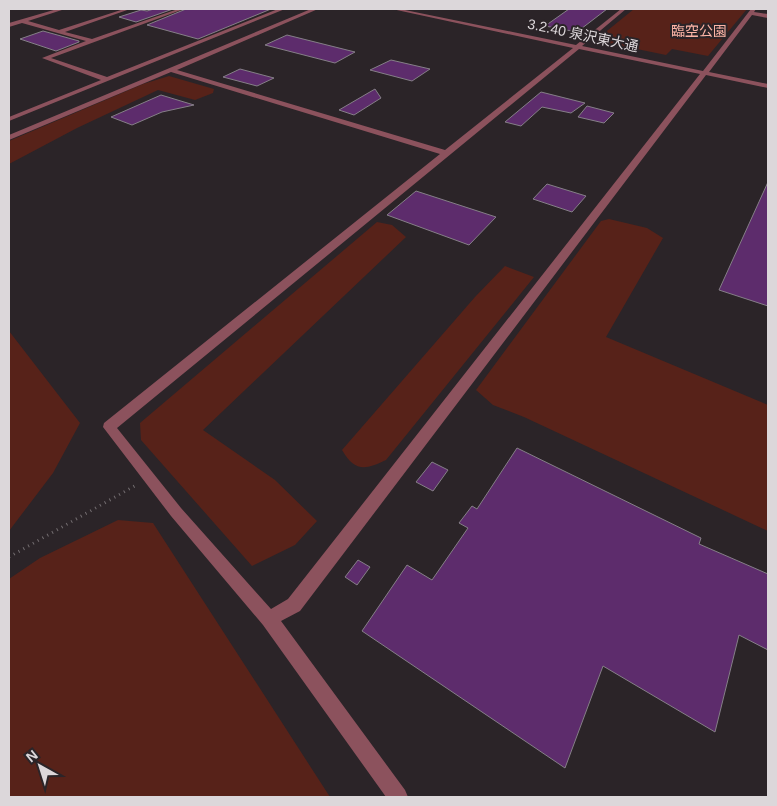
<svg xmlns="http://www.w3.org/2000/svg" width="777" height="806" viewBox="0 0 777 806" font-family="Helvetica,'Noto Sans JP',sans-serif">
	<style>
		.green { fill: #572219 }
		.building { fill: #5d2c6c; stroke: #857f87 }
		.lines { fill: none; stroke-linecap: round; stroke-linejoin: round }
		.path { stroke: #736d70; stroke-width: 3; stroke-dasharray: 1 4.5; stroke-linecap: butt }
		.minor { fill: #8c525d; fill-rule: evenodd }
		.labels { text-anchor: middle; stroke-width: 4; stroke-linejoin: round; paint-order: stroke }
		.far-park-label { font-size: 14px; fill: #fcb4a6; stroke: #2b2428 }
		.far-street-label { font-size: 14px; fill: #dcd7da; stroke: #2b2428 }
	</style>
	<rect width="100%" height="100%" fill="#2b2428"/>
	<!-- green -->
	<path class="green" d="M 634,9 L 747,9 L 708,56 L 672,49 L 666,55 L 603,42 L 597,39 Z
		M 169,76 L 214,89 L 213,93 L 195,100 L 158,90 L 77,128 L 9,164 L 9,141 L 143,84 Z
		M 609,219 L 647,228 L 663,238 L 606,337 L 768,405 L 768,531 L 524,417 L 493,405 L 476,390 L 601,221 Z
		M 377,222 L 392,225 L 406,237 L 203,430 L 275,480 L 317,521 L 295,545 L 252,566 L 141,440 L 140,423 Z
		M 505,266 L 534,277 L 386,460 C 365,470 355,472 342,450 L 475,297 Z
		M 9,331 L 80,423 L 53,473 L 9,531 Z
		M 118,520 L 153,523 L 330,797 L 9,797 L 9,579 L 40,558 Z"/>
	<!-- building -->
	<path class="building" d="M 154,9 L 173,9 L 136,22 L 119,17 L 141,10 L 147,11 Z
		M 186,9 L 271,9 L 198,39 L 147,25 Z
		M 569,9 L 607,9 L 577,32 L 545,26 Z
		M 43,31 L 79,41 L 79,42 L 56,51 L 20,39 Z
		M 287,35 L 355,52 L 335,63 L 265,45 Z
		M 391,60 L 430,69 L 412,81 L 370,70 Z
		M 240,69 L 274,78 L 257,86 L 223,77 Z
		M 375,89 L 381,98 L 354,115 L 339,110 Z
		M 541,92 L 585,103 L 571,113 L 542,107 L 521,126 L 505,122 Z
		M 161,95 L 194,105 L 162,112 L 132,125 L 111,117 Z
		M 587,106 L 614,113 L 604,123 L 578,117 Z
		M 768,182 L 768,306 L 719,290 Z
		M 547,184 L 586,196 L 572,212 L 533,199 Z
		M 416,191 L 496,217 L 469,245 L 387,215 Z
		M 517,448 L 701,538 L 699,544 L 768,574 L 768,650 L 739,635 L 715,732 L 603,666 L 565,768 L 362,631 L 407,565 L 432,580 L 468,528 L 459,523 L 472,506 L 477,509 Z
		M 432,462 L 448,470 L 433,491 L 416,482 Z
		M 358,560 L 370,567 L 357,585 L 345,577 Z"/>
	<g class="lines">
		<!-- path -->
		<path class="path" d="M 9,557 L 138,484"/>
		<!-- minor -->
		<path class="minor" d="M 57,9 L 65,9 L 28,21 L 59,30 L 124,9 L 130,9 L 65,32 L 92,39 L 178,9 L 184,9 L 51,58 L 107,77 L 278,9 L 285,9 L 9,121 L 9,117 L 101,80 L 42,58 L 86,41 L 22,23 L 9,27 L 9,23 Z
			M 311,9 L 318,9 L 177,70 L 445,150 L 573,48 L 392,9 L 400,9 L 576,45 L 621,9 L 626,9 L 582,46 L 703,71 L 751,9 L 756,9 L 754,12 L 768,14 L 768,18 L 752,15 L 709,72 L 768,84 L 768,88 L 706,75 L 300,611 L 281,621 L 405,790 L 408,797 L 386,797 L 263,625 L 171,516 L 103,427 L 104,423 L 440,154 L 171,72 L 9,140 L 9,135 ZM 579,49 L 700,74 L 288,599 L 271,609 L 181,508 L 117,428 Z"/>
	</g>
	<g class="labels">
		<!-- far-park labels -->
		<g class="far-park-label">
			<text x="699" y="36">臨空公園</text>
		</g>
		<!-- far-street labels -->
		<g class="far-street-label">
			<text transform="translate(583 35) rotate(12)" y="5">3.2.40 泉沢東大通</text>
		</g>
	</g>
	<!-- border -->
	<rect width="777" height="806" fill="none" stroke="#dcd7da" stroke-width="20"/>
	<!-- north arrow -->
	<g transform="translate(40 766) rotate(321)" stroke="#2b2428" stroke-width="4" paint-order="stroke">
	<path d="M0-4L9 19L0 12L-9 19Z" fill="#dcd7da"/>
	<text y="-8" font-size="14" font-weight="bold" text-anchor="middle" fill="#dcd7da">N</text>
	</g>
</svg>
